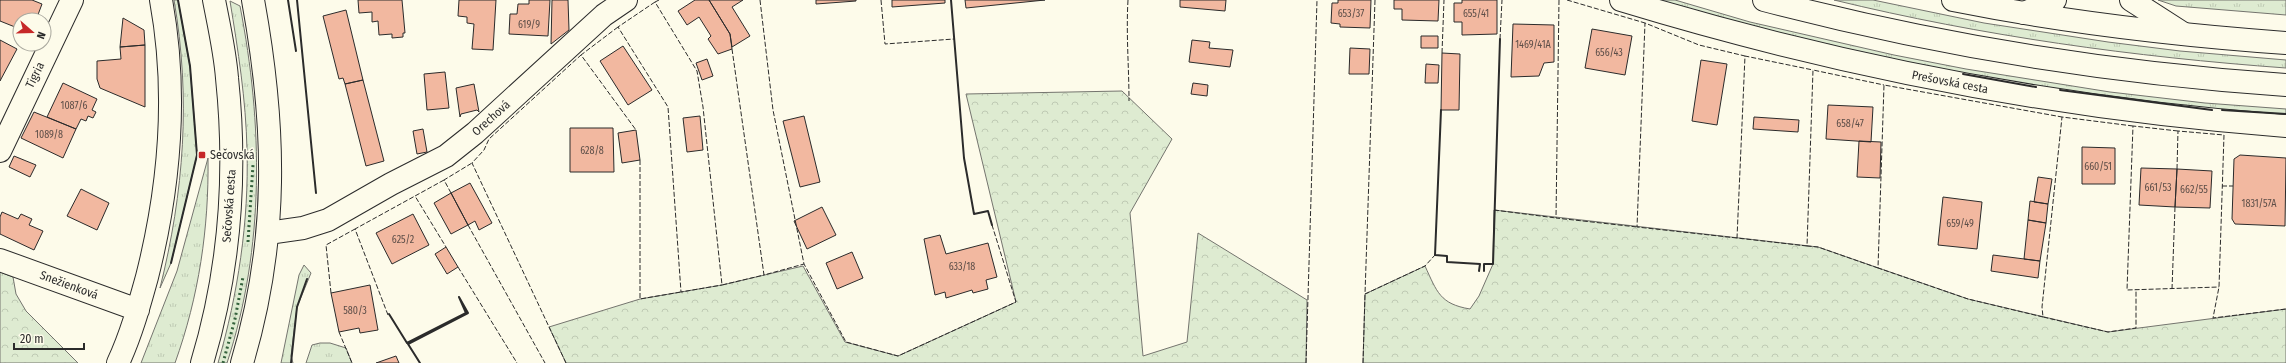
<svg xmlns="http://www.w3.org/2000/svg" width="2286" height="363" viewBox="0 0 2286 363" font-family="'Fira Sans Condensed',sans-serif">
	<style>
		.grass { fill: url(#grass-tufts); stroke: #74746e }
		.forest { fill: url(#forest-crowns); stroke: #74746e }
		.building { fill: #f2b8a0; stroke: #2b2b2b }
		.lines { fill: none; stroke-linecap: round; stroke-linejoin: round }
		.minor-casing { stroke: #2b2b2b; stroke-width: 24 }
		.major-casing { stroke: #2b2b2b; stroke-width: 24 }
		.highway-casing { stroke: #2b2b2b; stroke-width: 24 }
		.minor { stroke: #fdfbea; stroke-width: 22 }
		.major { stroke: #fdfbea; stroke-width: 22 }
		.highway { stroke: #fdfbea; stroke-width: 22 }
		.hedge { stroke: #34623c; stroke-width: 3; stroke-dasharray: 2 3; stroke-linecap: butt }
		.fence { stroke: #2b2b2b; stroke-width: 1; stroke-dasharray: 5 2; stroke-linecap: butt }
		.wall { stroke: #2b2b2b; stroke-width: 2 }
		.poi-dot { fill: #c62828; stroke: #fdfbea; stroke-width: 1.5 }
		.labels { text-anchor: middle; stroke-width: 3; stroke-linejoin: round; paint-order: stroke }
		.number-label { font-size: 10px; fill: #5d4e48 }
		.street-label { font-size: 12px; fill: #2b2b2b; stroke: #fdfbea }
		.poi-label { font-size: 12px; fill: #2b2b2b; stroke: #fdfbea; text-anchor: start }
	</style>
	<defs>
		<pattern id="grass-tufts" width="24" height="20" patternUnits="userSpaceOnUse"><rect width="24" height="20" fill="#deebd1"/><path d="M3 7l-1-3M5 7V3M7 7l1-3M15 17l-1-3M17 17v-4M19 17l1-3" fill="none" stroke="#bfcab4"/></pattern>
		<pattern id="forest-crowns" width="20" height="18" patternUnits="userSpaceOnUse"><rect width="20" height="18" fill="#deebd1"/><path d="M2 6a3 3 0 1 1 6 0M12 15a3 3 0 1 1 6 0" fill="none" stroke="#bfcab4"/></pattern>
	</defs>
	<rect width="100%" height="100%" fill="#fdfbea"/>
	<!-- grass -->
	<path class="grass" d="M 174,0 L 178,0 L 190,66 L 197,155 L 171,263 L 160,288 C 184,192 191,98 174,0 Z
		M 1647,0 L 1675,0 L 1750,22 L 1894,55 L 1966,69 L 2110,92 L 2205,103 L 2286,109 L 2286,117 L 2204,110 L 1931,71 Z
		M 1834,0 L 1873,0 L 1984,23 L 2108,42 L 2180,51 L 2286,60 L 2286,68 C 2134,57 1982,36 1834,0 Z
		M 2158,0 L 2286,0 L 2286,15 L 2176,6 Z
		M 230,1 L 240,6 C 263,124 265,247 227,363 L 218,363 C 238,294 249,221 247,150 C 246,100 238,50 230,1 Z
		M 208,158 C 209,228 199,296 175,363 L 141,363 L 177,271 Z
		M 304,265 L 311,273 L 297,307 L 291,356 L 293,363 L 281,363 L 299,275 Z
		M 320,343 L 330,343 L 346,348 L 352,363 L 306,363 L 312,345 Z"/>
	<!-- forest -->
	<path class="forest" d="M 1122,91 L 1172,139 L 1130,213 L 1143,356 L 1187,342 L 1198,233 L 1307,300 L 1306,363 L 566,363 L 549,327 L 640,299 L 722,285 L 803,266 L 845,342 L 898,356 L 1016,302 L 966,94 Z
		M 1494,210 L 1818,247 L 1968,299 L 2108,332 L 2286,309 L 2286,363 L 1363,363 L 1365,294 L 1425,266 C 1437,292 1440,304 1470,309 L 1479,296 L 1493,264 Z
		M 0,272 L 13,277 L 16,294 L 26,311 L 78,363 L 0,363 Z"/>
	<!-- building -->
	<path class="building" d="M 0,0 L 32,0 L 42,4 L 36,20 L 20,20 L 20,29 L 0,21 Z
		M 358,0 L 402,0 L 405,33 L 403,33 L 403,37 L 392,38 L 392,34 L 379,35 L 378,21 L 372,22 L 372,12 L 359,13 Z
		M 459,0 L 496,0 L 493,50 L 472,49 L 474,24 L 467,23 L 467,17 L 458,16 Z
		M 529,0 L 550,0 L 548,36 L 509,34 L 510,14 L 517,14 L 518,4 L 529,4 Z
		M 552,0 L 568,0 L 569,30 L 551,44 Z
		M 695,0 L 709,0 L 730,34 L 732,49 L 718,54 L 708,39 L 711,36 L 699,17 L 687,25 L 678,11 Z
		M 709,0 L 743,0 L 732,7 L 750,36 L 732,47 L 730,34 Z
		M 816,0 L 856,0 L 856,1 L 816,4 Z
		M 892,0 L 945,0 L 945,3 L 892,7 Z
		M 965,0 L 1045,0 L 966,8 Z
		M 1180,0 L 1226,0 L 1225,11 L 1180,7 Z
		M 1338,0 L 1371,0 L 1370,28 L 1340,27 L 1340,24 L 1331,23 L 1332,3 L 1338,3 Z
		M 1394,0 L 1439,0 L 1438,21 L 1402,20 L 1402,9 L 1394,9 Z
		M 1462,0 L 1497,0 L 1497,34 L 1462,35 L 1462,22 L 1454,22 L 1454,3 L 1462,3 Z
		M 346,10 L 363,80 L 345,84 L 343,78 L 339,79 L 323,16 Z
		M 123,18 L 144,30 L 145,45 L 120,47 Z
		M 1513,24 L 1554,25 L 1554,62 L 1544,63 L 1539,76 L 1511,77 Z
		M 1592,29 L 1632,36 L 1625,75 L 1585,68 Z
		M 1421,36 L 1438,36 L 1438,48 L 1421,48 Z
		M 0,40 L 17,49 L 0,81 Z
		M 1192,40 L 1210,42 L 1209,48 L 1233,50 L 1230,67 L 1189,62 Z
		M 145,45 L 145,107 L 100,88 L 97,79 L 97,61 L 121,59 L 120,47 Z
		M 623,46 L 652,90 L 628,105 L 600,61 Z
		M 1350,48 L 1370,49 L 1369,74 L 1349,74 Z
		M 1442,53 L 1460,54 L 1459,110 L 1441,110 Z
		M 707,59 L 713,76 L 702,80 L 696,63 Z
		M 1701,60 L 1727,64 L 1717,125 L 1692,121 Z
		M 1426,64 L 1439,65 L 1438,83 L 1425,83 Z
		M 445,72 L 449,108 L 427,110 L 424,74 Z
		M 363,80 L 384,161 L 366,166 L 345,84 Z
		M 63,83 L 97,99 L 92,110 L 96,112 L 93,118 L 88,116 L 86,121 L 81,119 L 76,129 L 47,117 Z
		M 1193,83 L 1208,85 L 1207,96 L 1191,94 Z
		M 474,84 L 479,112 L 477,110 L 461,114 L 460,117 L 456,88 Z
		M 1828,105 L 1873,107 L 1871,142 L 1826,139 Z
		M 34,112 L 76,129 L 63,158 L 21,138 Z
		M 700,116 L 703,150 L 687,152 L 683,118 Z
		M 804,116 L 820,182 L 800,187 L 783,121 Z
		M 1754,117 L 1799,120 L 1798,132 L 1753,129 Z
		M 570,128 L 613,128 L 614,172 L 570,172 Z
		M 423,129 L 427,152 L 417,154 L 413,131 Z
		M 636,130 L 640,160 L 622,163 L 618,133 Z
		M 1859,141 L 1881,142 L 1880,178 L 1857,177 Z
		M 2082,147 L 2115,148 L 2115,184 L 2082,184 Z
		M 2240,155 L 2286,158 L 2285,226 L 2235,224 L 2232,219 L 2234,159 Z
		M 14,156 L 36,165 L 30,177 L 9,167 Z
		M 2141,168 L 2177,169 L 2175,207 L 2139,205 Z
		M 2177,169 L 2212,171 L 2210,208 L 2175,207 Z
		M 2038,177 L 2052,179 L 2048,204 L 2034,202 Z
		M 470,183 L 492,223 L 479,230 L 475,221 L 468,225 L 451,193 Z
		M 81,189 L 109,203 L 97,230 L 67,216 Z
		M 451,193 L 468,225 L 451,234 L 434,203 Z
		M 1943,197 L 1982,202 L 1977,249 L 1938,245 Z
		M 2030,201 L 2048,204 L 2046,223 L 2028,220 Z
		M 822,207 L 836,235 L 807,249 L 794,221 Z
		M 2,212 L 18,219 L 21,214 L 32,219 L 29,225 L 43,231 L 34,250 L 0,234 L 0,217 Z
		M 413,214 L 429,245 L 392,264 L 376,233 Z
		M 2028,220 L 2046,223 L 2040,261 L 2024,259 Z
		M 940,235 L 946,254 L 988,243 L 997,277 L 986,280 L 988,289 L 973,293 L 972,290 L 946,298 L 945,292 L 935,295 L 924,239 Z
		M 446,247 L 458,267 L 447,274 L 435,254 Z
		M 852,252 L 863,278 L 837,289 L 826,263 Z
		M 1993,255 L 2040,261 L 2038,278 L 1991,271 Z
		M 370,285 L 378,330 L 360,333 L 359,328 L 339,332 L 331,293 Z
		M 396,356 L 399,363 L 376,363 Z"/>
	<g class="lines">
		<defs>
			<path id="minor" d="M 1621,0 C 1841,67 2057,109 2286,126
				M 2131,0 L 2184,34
				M 2024,13 L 2055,0
				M 0,151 L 72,0
				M 268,233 L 303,228 L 328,220 L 391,184 L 446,156 L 475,133 L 604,15 L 626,0
				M 0,260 L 138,310
				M 118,363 C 131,335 139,306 147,277 C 170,186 178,93 161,0"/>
			<path id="major" d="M 202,363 C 230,270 237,174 227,78 C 225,52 219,26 214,0
				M 242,363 C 279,239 276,126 253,0"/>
			<path id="highway" d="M 1764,0 C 1935,45 2110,73 2286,85
				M 1953,0 C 2063,22 2174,35 2286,43"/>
		</defs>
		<!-- minor casing -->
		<use href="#minor" class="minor-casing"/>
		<!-- major casing -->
		<use href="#major" class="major-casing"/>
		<!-- highway casing -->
		<use href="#highway" class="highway-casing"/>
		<!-- minor -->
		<use href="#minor" class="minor"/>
		<!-- major -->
		<use href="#major" class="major"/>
		<!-- highway -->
		<use href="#highway" class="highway"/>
		<!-- hedge -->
		<path class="hedge" d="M 248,242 L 253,165
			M 223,363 L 235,319 L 243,277"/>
		<!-- fence -->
		<path class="fence" d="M 659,0 L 655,2 L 697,71 L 703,107 L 722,285 L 764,275
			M 760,0 L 773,110 L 804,264 L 846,342 L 898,356 L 1016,302 L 992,225
			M 881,0 L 885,44 L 954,39
			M 1128,0 C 1126,34 1129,67 1129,101
			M 1375,0 L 1365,294 L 1425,266 L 1435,255
			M 1559,0 L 1556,218 L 1637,227
			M 1567,0 L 1645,23
			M 655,2 L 618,27 L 668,107 L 681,292 L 722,285
			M 618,27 L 581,55 L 636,130
			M 1500,39 L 1502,0
			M 732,49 L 764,275 L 804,264
			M 1442,53 L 1444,0
			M 2133,126 L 2062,117 L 2042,307 L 2043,317 L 2108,332 L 2136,328 L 2136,289
			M 2178,131 L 2133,126 L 2127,290 L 2219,287
			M 640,160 L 640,299 L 681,292
			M 2177,169 L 2178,131 L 2224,135 L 2219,287 L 2213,318 L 2286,309
			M 444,180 L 415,196 L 446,247
			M 2222,186 L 2233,186
			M 451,193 L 444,180 L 472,163
			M 1494,210 L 1556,218
			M 468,225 L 545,363
			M 1737,238 L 1637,227 L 1645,23 L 1699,45 L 1745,56
			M 1807,246 L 1737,238 L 1745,56 L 1813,70
			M 458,267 L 517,363
			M 1878,268 L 1818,247 L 1807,246 L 1813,70 L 1884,85
			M 2172,289 L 2175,207
			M 331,293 L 326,245 L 355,229
			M 388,315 L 355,229 L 415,196
			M 2043,317 L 1968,299 L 1878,268 L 1884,85 L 2062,117
			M 339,332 L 352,363
			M 566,363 L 472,163 L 484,150 L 489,139 L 581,55
			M 1306,363 L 1317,0
			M 1363,363 L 1365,294"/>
		<!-- wall -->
		<path class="wall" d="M 288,0 L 296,51
			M 297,0 L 316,193
			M 951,0 L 964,158 L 974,214 L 988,211 L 992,225
			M 1963,74 L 2036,87
			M 2060,90 L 2212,110
			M 1441,110 L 1435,255 L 1447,256 L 1447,262 L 1480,264 L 1479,271
			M 2222,110 L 2286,114
			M 171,263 L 197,155 L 190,66 L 178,0
			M 1484,271 L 1484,264 L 1493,264 L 1500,39
			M 389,314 L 407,343 L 466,313 L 459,297 L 468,313 L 408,344 L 420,363
			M 291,363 L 297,307 L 307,279"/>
	</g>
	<!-- markers -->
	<rect class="poi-dot" x="198" y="151" width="8" height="8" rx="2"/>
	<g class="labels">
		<!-- number labels -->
		<g class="number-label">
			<text x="1351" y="17">653/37</text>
			<text x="1476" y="17">655/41</text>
			<text x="529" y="28">619/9</text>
			<text x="1533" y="48">1469/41A</text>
			<text x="1609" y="56">656/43</text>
			<text x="74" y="109">1087/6</text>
			<text x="1850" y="127">658/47</text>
			<text x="49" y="138">1089/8</text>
			<text x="592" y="154">628/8</text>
			<text x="2098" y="170">660/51</text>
			<text x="2158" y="191">661/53</text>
			<text x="2194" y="193">662/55</text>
			<text x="2259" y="207">1831/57A</text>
			<text x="1960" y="227">659/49</text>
			<text x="403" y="243">625/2</text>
			<text x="962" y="270">633/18</text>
			<text x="355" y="314">580/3</text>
		</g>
		<!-- street labels -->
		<g class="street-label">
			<text transform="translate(35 75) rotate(-64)" y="4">Tigria</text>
			<text transform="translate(1950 82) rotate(11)" y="4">Prešovská cesta</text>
			<text transform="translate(491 118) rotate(-42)" y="4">Orechová</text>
			<text transform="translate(229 206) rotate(-86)" y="4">Sečovská cesta</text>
			<text transform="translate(69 285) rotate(20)" y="4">Snežienková</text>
		</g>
		<!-- poi labels -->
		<g class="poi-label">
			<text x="210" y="159">Sečovská</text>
		</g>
	</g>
	<!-- north arrow -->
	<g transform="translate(32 32) rotate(110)"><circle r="19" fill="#fdfbea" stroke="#a9a89e"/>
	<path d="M0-3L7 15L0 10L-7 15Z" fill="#c62828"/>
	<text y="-6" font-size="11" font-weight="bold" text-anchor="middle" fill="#2b2b2b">N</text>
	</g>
	<!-- scale -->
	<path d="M14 343v6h70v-6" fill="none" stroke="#2b2b2b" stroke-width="2"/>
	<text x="20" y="343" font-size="12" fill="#2b2b2b" stroke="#fdfbea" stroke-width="3" paint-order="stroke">20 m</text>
</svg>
